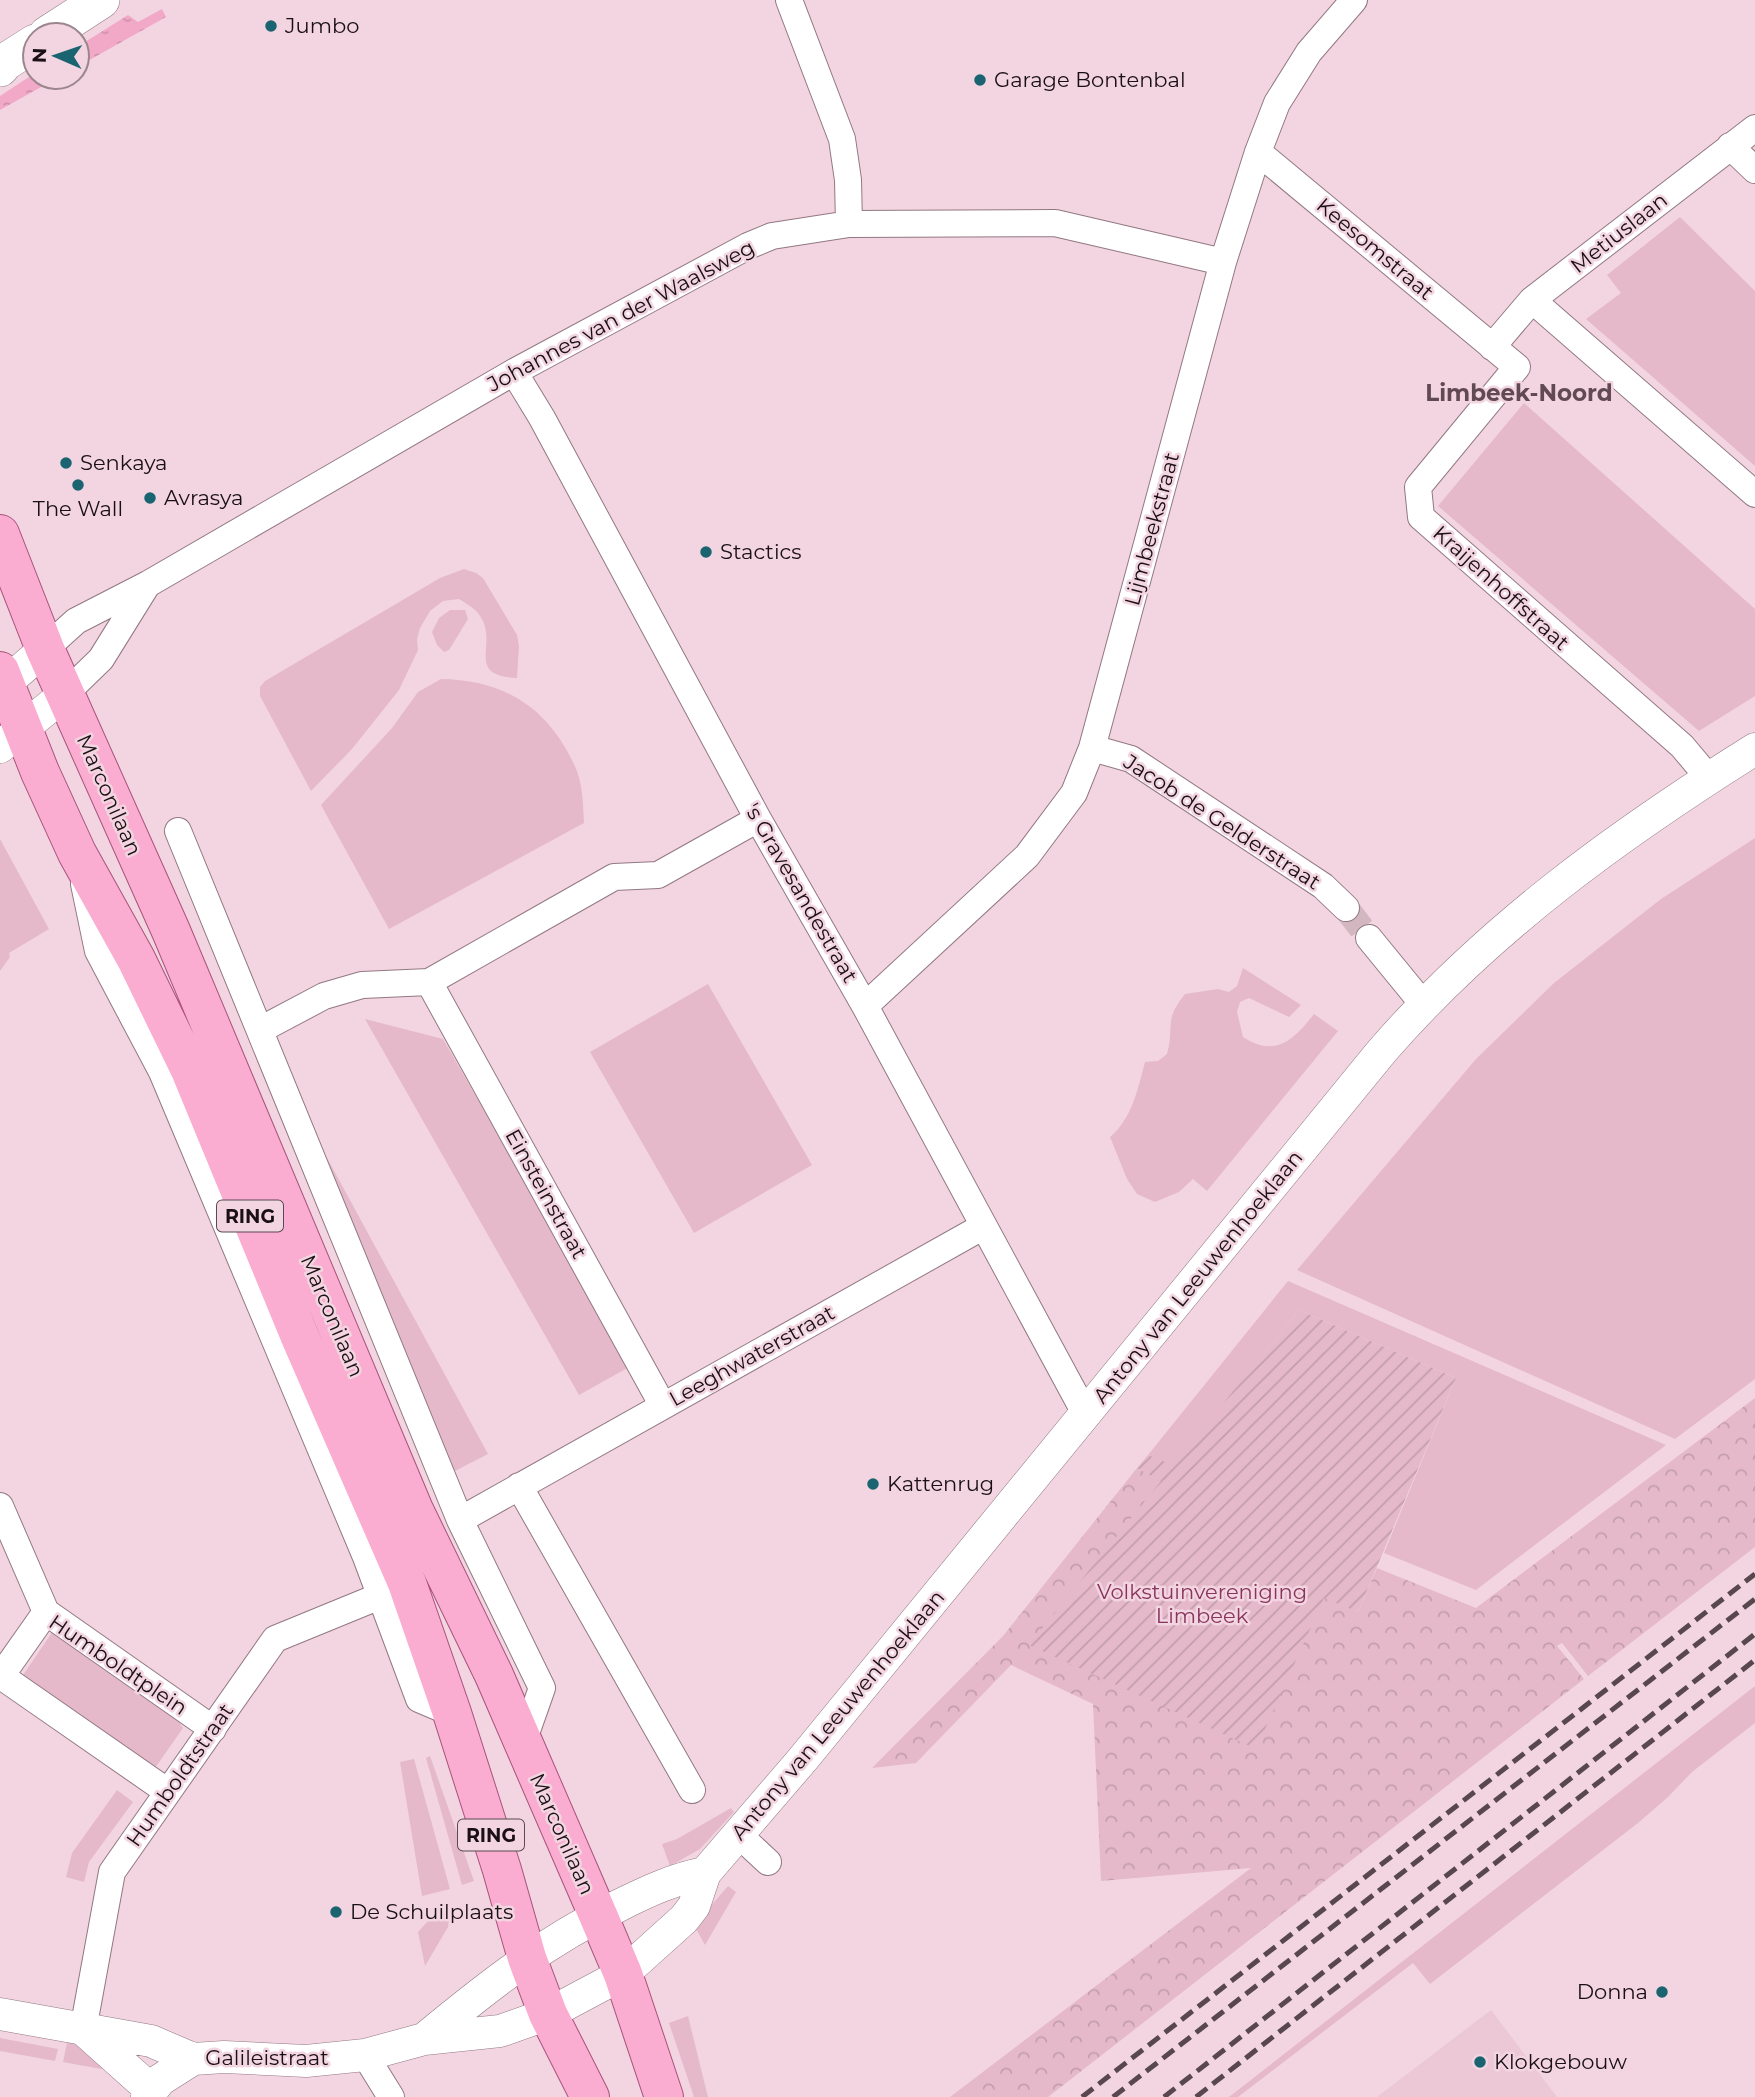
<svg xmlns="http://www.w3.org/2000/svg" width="1755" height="2097" viewBox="0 0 1755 2097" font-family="Montserrat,sans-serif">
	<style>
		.built { fill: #ecc7d6 }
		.green { fill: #e5b9ca }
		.forest { fill: url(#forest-crowns) }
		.garden { fill: url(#garden-furrows) }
		.water { fill: url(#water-ripples) }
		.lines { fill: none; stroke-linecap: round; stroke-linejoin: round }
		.minor-tunnel { stroke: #d2b7c1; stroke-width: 26; stroke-dasharray: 26 13; stroke-linecap: butt }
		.minor-casing { stroke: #927882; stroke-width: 28 }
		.tertiary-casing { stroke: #927882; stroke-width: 33 }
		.secondary-casing { stroke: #927882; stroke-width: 38 }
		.primary-casing { stroke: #a9527b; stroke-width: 40 }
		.minor { stroke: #fff; stroke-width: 26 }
		.tertiary { stroke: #fff; stroke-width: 32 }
		.secondary { stroke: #fff; stroke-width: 37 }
		.primary { stroke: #faacd1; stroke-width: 38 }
		.rail { stroke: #58484e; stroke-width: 5; stroke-dasharray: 14 7; stroke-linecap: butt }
		.poi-dot { fill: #1a6471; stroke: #f2d5e0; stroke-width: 2.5 }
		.labels { text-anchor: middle; stroke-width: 5; stroke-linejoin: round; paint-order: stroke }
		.shield { fill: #f2d5e0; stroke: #5b4b51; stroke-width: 2 }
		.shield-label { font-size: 19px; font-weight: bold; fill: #1a1014 }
		.poi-label { font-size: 21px; fill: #1a1014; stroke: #f2d5e0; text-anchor: start }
		.street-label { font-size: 21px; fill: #1a1014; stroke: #f2d5e0 }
		.park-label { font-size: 21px; fill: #88345d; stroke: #f2d5e0 }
		.neighbourhood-label { font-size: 23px; font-weight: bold; fill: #624a54; stroke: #f2d5e0 }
	</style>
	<defs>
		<pattern id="forest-crowns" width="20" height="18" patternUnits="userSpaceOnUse" patternTransform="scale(1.75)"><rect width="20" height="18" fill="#e5b9ca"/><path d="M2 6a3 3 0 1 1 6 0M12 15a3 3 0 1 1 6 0" fill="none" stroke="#c49ead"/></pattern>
		<pattern id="garden-furrows" width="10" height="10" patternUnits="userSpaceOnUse" patternTransform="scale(1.75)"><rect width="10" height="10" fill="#e5b9ca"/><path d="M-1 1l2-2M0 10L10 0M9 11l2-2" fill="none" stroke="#c49ead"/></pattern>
		<pattern id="water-ripples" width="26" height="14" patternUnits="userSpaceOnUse" patternTransform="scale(1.75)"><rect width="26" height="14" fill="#f2a9c8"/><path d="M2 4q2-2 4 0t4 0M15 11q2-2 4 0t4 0" fill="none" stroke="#cf90ab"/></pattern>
	</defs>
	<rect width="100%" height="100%" fill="#f2d5e0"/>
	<!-- built -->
	<path class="built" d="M 1491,2010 L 1557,2097 L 1377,2097 Z"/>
	<!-- green -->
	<path class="green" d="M 1680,217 L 1755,291 L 1755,466 L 1586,319 L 1621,293 L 1607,275 Z
		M 1524,403 L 1755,609 L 1755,696 L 1699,731 L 1438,506 Z
		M 464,569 L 476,573 L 483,578 L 517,635 L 519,646 L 517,678 C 467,676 495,648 483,621 C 478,610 469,605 459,599 L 443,601 L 430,611 L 420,628 L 417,639 L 418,650 L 399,690 L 352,749 L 311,791 L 260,696 L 260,687 L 265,681 L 440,578 Z
		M 450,610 L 465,610 L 468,619 L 449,650 L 444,652 L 437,645 L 432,632 L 439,618 Z
		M 441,679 C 504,680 547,707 574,764 C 583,782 583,804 584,823 L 389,929 L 321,805 L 392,728 L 418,692 Z
		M 1755,838 L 1755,1379 L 1675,1439 L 1297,1270 L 1476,1059 L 1554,983 L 1661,899 Z
		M 0,839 L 49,929 L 9,953 L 10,957 L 0,971 Z
		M 1243,968 L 1301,1005 L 1289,1017 L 1249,998 L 1240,1002 L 1237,1012 L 1243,1037 C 1275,1058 1294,1040 1314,1014 L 1338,1031 L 1207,1191 L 1193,1179 L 1179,1192 L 1155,1202 L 1137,1194 L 1127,1179 L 1110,1137 C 1132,1119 1138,1088 1145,1062 L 1158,1061 L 1167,1054 C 1175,1026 1163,1021 1185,994 L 1218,989 L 1229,992 L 1237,986 Z
		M 708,984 L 812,1165 L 694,1233 L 590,1052 Z
		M 365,1019 L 443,1039 L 631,1366 L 579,1395 Z
		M 326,1156 L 488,1454 L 453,1472 Z
		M 1288,1281 L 1666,1445 L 1476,1590 L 1384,1553 L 1456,1378 L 1299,1310 L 1173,1466 L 1148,1455 Z
		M 53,1631 L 177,1719 L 183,1728 L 155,1768 L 21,1678 Z
		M 1755,1686 L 1755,1723 L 1692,1772 L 1668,1797 L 1638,1823 L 1430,1984 L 1413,1963 L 1238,2097 L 1229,2097 Z
		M 430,1756 L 474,1881 L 462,1885 L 426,1758 Z
		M 414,1759 L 450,1889 L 422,1896 L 400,1762 Z
		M 117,1790 L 133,1802 L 89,1862 L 84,1882 L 66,1877 L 72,1853 Z
		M 731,1808 L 734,1812 L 700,1849 L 670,1866 L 662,1844 L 677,1839 Z
		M 728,1886 L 736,1892 L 705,1945 L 695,1927 L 696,1923 Z
		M 449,1917 L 448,1927 L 425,1966 L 418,1932 L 427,1922 Z
		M 688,2016 L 708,2097 L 694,2097 L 669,2023 Z
		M 0,2038 L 58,2049 L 55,2061 L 0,2051 Z
		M 68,2038 L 109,2063 L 101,2069 L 63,2062 Z"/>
	<!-- forest -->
	<path class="forest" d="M 1755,1398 L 1755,1547 L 1588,1676 L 1562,1643 L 1557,1646 L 1584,1679 L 1048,2097 L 950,2097 L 1251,1868 L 1101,1881 L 1093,1704 L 1011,1665 L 916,1763 L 872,1768 L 1003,1636 L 1137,1468 L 1162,1481 L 1324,1597 L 1358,1612 L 1377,1568 L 1476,1608 Z"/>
	<!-- garden -->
	<path class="garden" d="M 1299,1310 L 1456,1378 L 1358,1612 L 1324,1598 L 1256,1749 L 1029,1645 L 1161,1481 L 1137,1468 L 1148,1455 L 1173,1465 Z"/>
	<!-- water -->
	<path class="water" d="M 162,9 L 166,17 L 77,67 L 77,47 L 128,15 L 138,22 Z
		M 35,73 L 35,77 L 59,77 L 0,110 L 0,96 Z"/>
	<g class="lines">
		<!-- minor-tunnel -->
		<path class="minor-tunnel" d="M 1346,908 L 1369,938"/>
		<defs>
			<path id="minor" d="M 789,0 L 842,139 L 848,180 L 849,224
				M 1730,146 L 1755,170
				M 1258,152 L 1517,367 L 1418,487 L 1421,517 L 1682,746 L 1709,778
				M 1532,300 L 1755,494
				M 1492,347 L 1532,300 L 1755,128
				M 514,372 L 542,418 L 758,819 L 865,1006 L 1086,1415
				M 45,649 L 76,621 L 148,584 L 514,372 L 748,246 L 772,236 L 849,224 L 1055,223 L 1223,262
				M 65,694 L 101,659 L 147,585
				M 1092,748 L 1131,759 L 1323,886 L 1346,908
				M 178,831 L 460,1520 L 542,1688 L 523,1742
				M 84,884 L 98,951 L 162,1072 L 366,1557 L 419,1699 L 452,1713
				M 1369,938 L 1423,1004
				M 429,982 L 663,1406
				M 865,1006 L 1027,856 L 1074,793 L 1092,748 L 1223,262 L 1258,152 L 1277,103 L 1309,52 L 1354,0
				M 260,1030 L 324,996 L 362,985 L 429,982 L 614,877 L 658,875 L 758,819
				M 519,1486 L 692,1790
				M 0,1506 L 46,1612
				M 460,1520 L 984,1226
				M 46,1612 L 213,1729
				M 1,1676 L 168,1792
				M 1,1676 L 46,1612
				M 739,1835 L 768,1862
				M 83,2030 L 112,1872 L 275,1639 L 380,1596
				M 365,2055 L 391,2097"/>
			<path id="tertiary" d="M 0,688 L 45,649
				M 0,747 L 65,694
				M 0,2014 L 151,2041 L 193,2059
				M 84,2030 L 151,2090
				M 424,2039 C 487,1987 545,1941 620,1905 C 648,1891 674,1879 705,1873
				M 147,2097 L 160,2080 L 193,2059 L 224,2057 L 306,2061 L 365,2055 L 424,2039 L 500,2031 L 548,2014 L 623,1974 L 684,1919 L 694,1906 L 705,1873 L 803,1759 L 1382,1051 C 1489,928 1618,835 1755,749"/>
			<path id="secondary" d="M 47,35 L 101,0
				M 0,68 L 5,62 L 35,43"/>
			<path id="primary" d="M 0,534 L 45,649 L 171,931 L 414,1510 L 494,1675 L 598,1915 L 623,1974 L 664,2097
				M 0,671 L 40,772 L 77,853 L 136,959 L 190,1070 L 300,1337 L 407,1583 L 452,1713 L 502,1870 L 527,1958 L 548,2014 L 590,2097"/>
		</defs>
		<!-- minor casing -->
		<use href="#minor" class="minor-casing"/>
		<!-- tertiary casing -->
		<use href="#tertiary" class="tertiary-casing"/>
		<!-- secondary casing -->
		<use href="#secondary" class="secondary-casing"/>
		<!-- primary casing -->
		<use href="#primary" class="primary-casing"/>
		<!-- minor -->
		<use href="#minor" class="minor"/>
		<!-- tertiary -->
		<use href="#tertiary" class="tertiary"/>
		<!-- secondary -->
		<use href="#secondary" class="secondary"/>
		<!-- primary -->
		<use href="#primary" class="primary"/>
		<!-- rail -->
		<path class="rail" d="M 1082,2097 L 1755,1574
			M 1113,2097 L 1755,1599
			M 1164,2097 L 1755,1634
			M 1196,2097 L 1755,1660"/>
	</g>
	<!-- markers -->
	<g class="poi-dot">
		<circle cx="271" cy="26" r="7"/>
		<circle cx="980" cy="80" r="7"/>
		<circle cx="66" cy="463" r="7"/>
		<circle cx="78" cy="485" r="7"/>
		<circle cx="150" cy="498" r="7"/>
		<circle cx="706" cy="552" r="7"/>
		<circle cx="873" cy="1484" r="7"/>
		<circle cx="336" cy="1912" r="7"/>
		<circle cx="1662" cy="1992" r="7"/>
		<circle cx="1480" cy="2062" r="7"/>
	</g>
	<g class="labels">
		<!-- shield labels -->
		<g class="shield">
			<rect x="217" y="1200.5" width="66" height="31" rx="5"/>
			<rect x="458" y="1819.5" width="66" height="31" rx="5"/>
		</g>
		<g class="shield-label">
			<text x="250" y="1223">RING</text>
			<text x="491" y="1842">RING</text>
		</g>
		<!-- poi labels -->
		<g class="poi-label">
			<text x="285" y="33">Jumbo</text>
			<text x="994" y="87">Garage Bontenbal</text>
			<text x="80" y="470">Senkaya</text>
			<text x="164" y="505">Avrasya</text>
			<text x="78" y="516" text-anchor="middle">The Wall</text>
			<text x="720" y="559">Stactics</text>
			<text x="887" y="1491">Kattenrug</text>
			<text x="350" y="1919">De Schuilplaats</text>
			<text x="1648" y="1999" text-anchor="end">Donna</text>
			<text x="1494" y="2069">Klokgebouw</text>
		</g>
		<!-- street labels -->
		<g class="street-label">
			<text transform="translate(1619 233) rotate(-38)" y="7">Metiuslaan</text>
			<text transform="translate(1375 249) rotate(40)" y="7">Keesomstraat</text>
			<text transform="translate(621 316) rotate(-28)" y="7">Johannes van der Waalsweg</text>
			<text transform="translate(1152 529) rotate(-75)" y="7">Lijmbeekstraat</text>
			<text transform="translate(1501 588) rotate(42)" y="7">Kraijenhoffstraat</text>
			<text transform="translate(109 795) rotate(66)" y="7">Marconilaan</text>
			<text transform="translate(1222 822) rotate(33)" y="7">Jacob de Gelderstraat</text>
			<text transform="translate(801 893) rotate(60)" y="7">'s Gravesandestraat</text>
			<text transform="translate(546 1194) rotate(61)" y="7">Einsteinstraat</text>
			<text transform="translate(1198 1277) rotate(-51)" y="7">Antony van Leeuwenhoeklaan</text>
			<text transform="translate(332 1316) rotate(67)" y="7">Marconilaan</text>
			<text transform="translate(752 1356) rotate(-29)" y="7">Leeghwaterstraat</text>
			<text transform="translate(118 1665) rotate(34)" y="7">Humboldtplein</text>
			<text transform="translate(838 1715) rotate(-50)" y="7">Antony van Leeuwenhoeklaan</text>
			<text transform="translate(180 1775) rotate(-55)" y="7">Humboldtstraat</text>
			<text transform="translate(562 1834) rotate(66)" y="7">Marconilaan</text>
			<text x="267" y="2065">Galileistraat</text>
		</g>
		<!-- park labels -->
		<g class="park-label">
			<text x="1202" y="1599">Volkstuinvereniging<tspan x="1202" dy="24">Limbeek</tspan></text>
		</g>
		<!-- neighbourhood labels -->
		<g class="neighbourhood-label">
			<text x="1519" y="401">Limbeek-Noord</text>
		</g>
	</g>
	<!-- north arrow -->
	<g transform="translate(56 56) rotate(272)"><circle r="33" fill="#f2d5e0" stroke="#9c868e" stroke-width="2"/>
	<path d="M0-5L12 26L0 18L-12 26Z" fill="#1a6471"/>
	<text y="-10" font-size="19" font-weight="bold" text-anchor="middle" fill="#1a1014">N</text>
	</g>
</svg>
